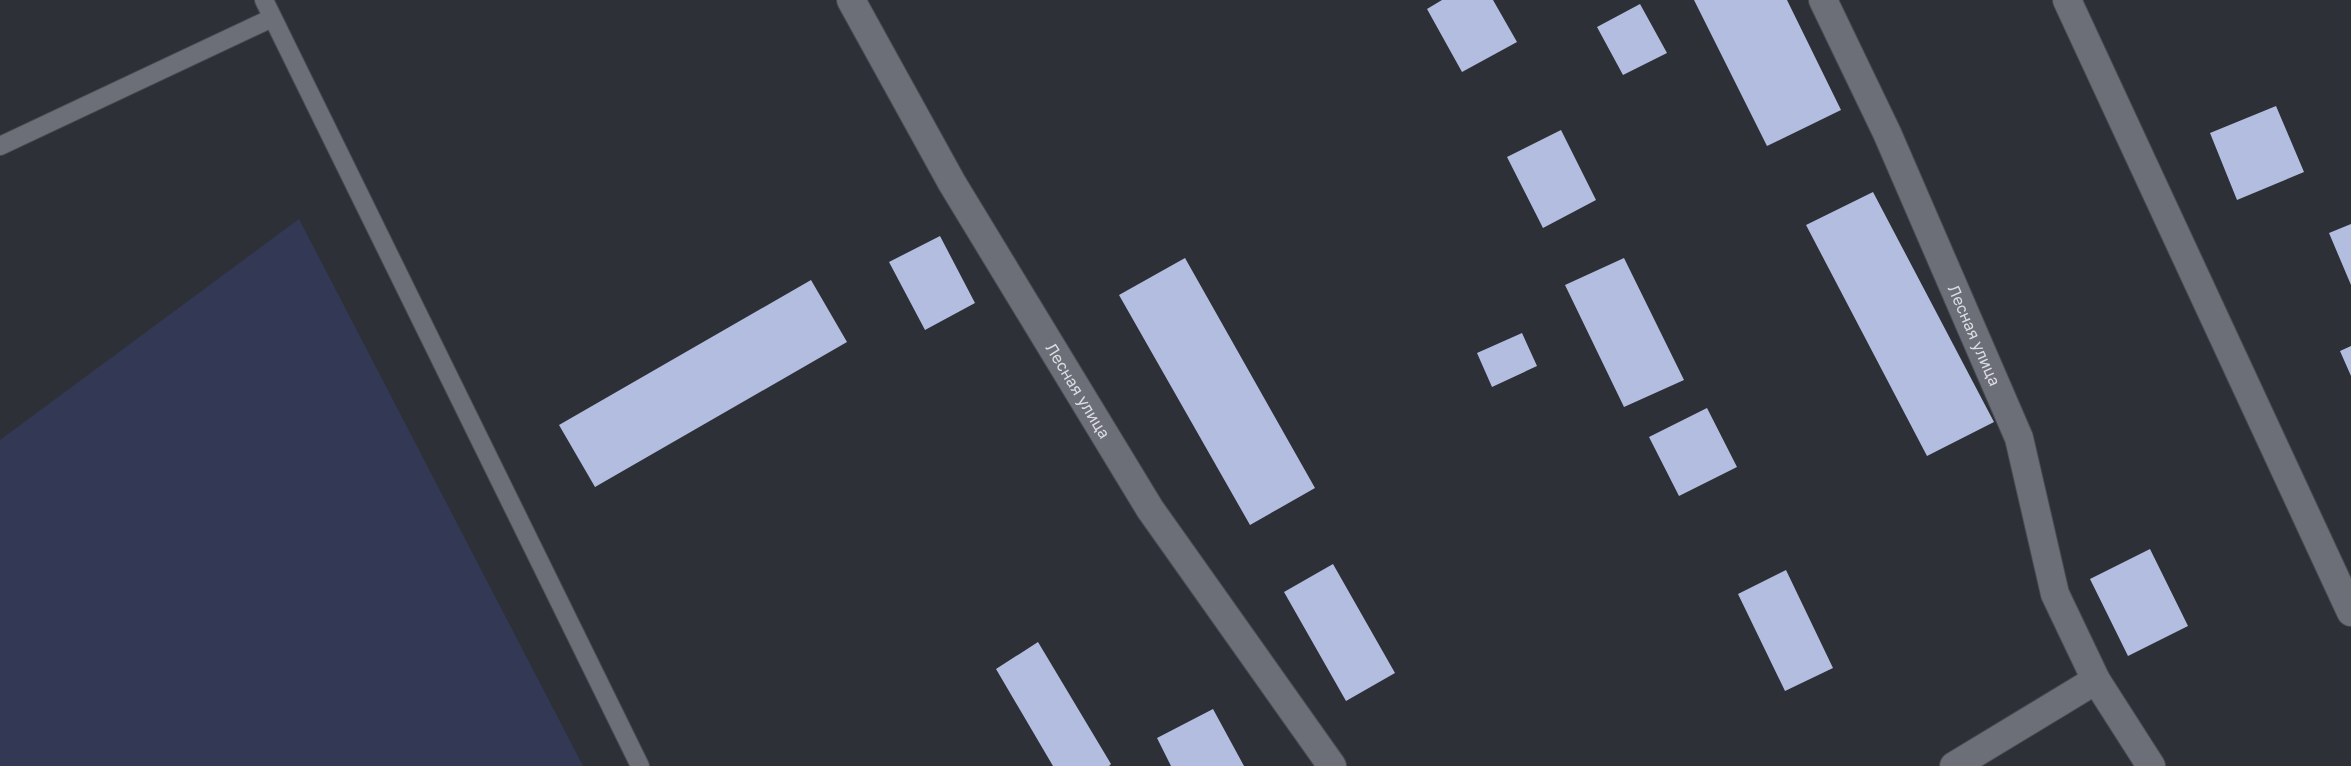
<svg xmlns="http://www.w3.org/2000/svg" width="2351" height="766" viewBox="0 0 2351 766" font-family="'Golos Text',sans-serif">
	<style>
		.green { fill: #333955 }
		.building { fill: #b3bde0 }
		.lines { fill: none; stroke-linecap: round; stroke-linejoin: round }
		.lane-casing { stroke: #494b51; stroke-width: 20 }
		.street-casing { stroke: #494b51; stroke-width: 30 }
		.lane { stroke: #6d6f78; stroke-width: 18 }
		.street { stroke: #6d6f78; stroke-width: 28 }
		.labels { text-anchor: middle; stroke-width: 5; stroke-linejoin: round; paint-order: stroke }
		.street-label { font-size: 16px; fill: #dcdde2; stroke: #2d3037 }
	</style>
	<rect width="100%" height="100%" fill="#2d3037"/>
	<!-- green -->
	<path class="green" d="M 299,219 L 583,766 L 0,766 L 0,440 Z"/>
	<!-- building -->
	<path class="building" d="M 1442,0 L 1493,0 L 1517,42 L 1462,72 L 1427,9 Z
		M 1694,0 L 1787,0 L 1841,110 L 1767,146 Z
		M 1640,4 L 1667,53 L 1623,75 L 1597,27 Z
		M 2276,106 L 2304,172 L 2237,200 L 2210,133 Z
		M 1561,130 L 1596,200 L 1543,228 L 1507,157 Z
		M 1873,192 L 1994,422 L 1927,456 L 1806,225 Z
		M 2351,224 L 2351,285 L 2329,233 Z
		M 940,236 L 975,303 L 925,330 L 889,262 Z
		M 1185,258 L 1315,488 L 1250,525 L 1119,295 Z
		M 1624,258 L 1684,380 L 1624,407 L 1565,285 Z
		M 811,280 L 847,342 L 595,487 L 559,425 Z
		M 1522,333 L 1537,366 L 1492,387 L 1477,353 Z
		M 2351,346 L 2351,376 L 2340,351 Z
		M 1707,408 L 1737,467 L 1679,496 L 1649,437 Z
		M 2150,549 L 2188,626 L 2128,656 L 2090,579 Z
		M 1333,564 L 1395,673 L 1346,701 L 1284,592 Z
		M 1786,570 L 1833,668 L 1785,691 L 1738,594 Z
		M 1038,642 L 1111,764 L 1109,766 L 1053,766 L 996,669 Z
		M 1213,709 L 1244,766 L 1171,766 L 1157,738 Z"/>
	<g class="lines">
		<defs>
			<path id="lane" d="M 264,0 L 640,766
				M 0,146 L 272,18"/>
			<g id="street">
				<path id="s1" d="M 851,0 L 952,183 L 1150,509 L 1332,766"/>
				<path id="s2" d="M 1823,0 L 1887,133 L 2019,438 L 2055,594 L 2096,680 L 2151,766"/>
				<path d="M 2067,0 L 2351,612"/>
				<path d="M 1954,766 L 2096,680"/>
			</g>
		</defs>
		<!-- lane casing -->
		<use href="#lane" class="lane-casing"/>
		<!-- street casing -->
		<use href="#street" class="street-casing"/>
		<!-- lane -->
		<use href="#lane" class="lane"/>
		<!-- street -->
		<use href="#street" class="street"/>
	</g>
	<g class="labels">
		<!-- street labels -->
		<g class="street-label">
			<text dy="6" stroke="none"><textPath href="#s2" startOffset="368">Лесная улица</textPath></text>
			<text dy="6" stroke="none"><textPath href="#s1" startOffset="452">Лесная улица</textPath></text>
		</g>
	</g>
</svg>
